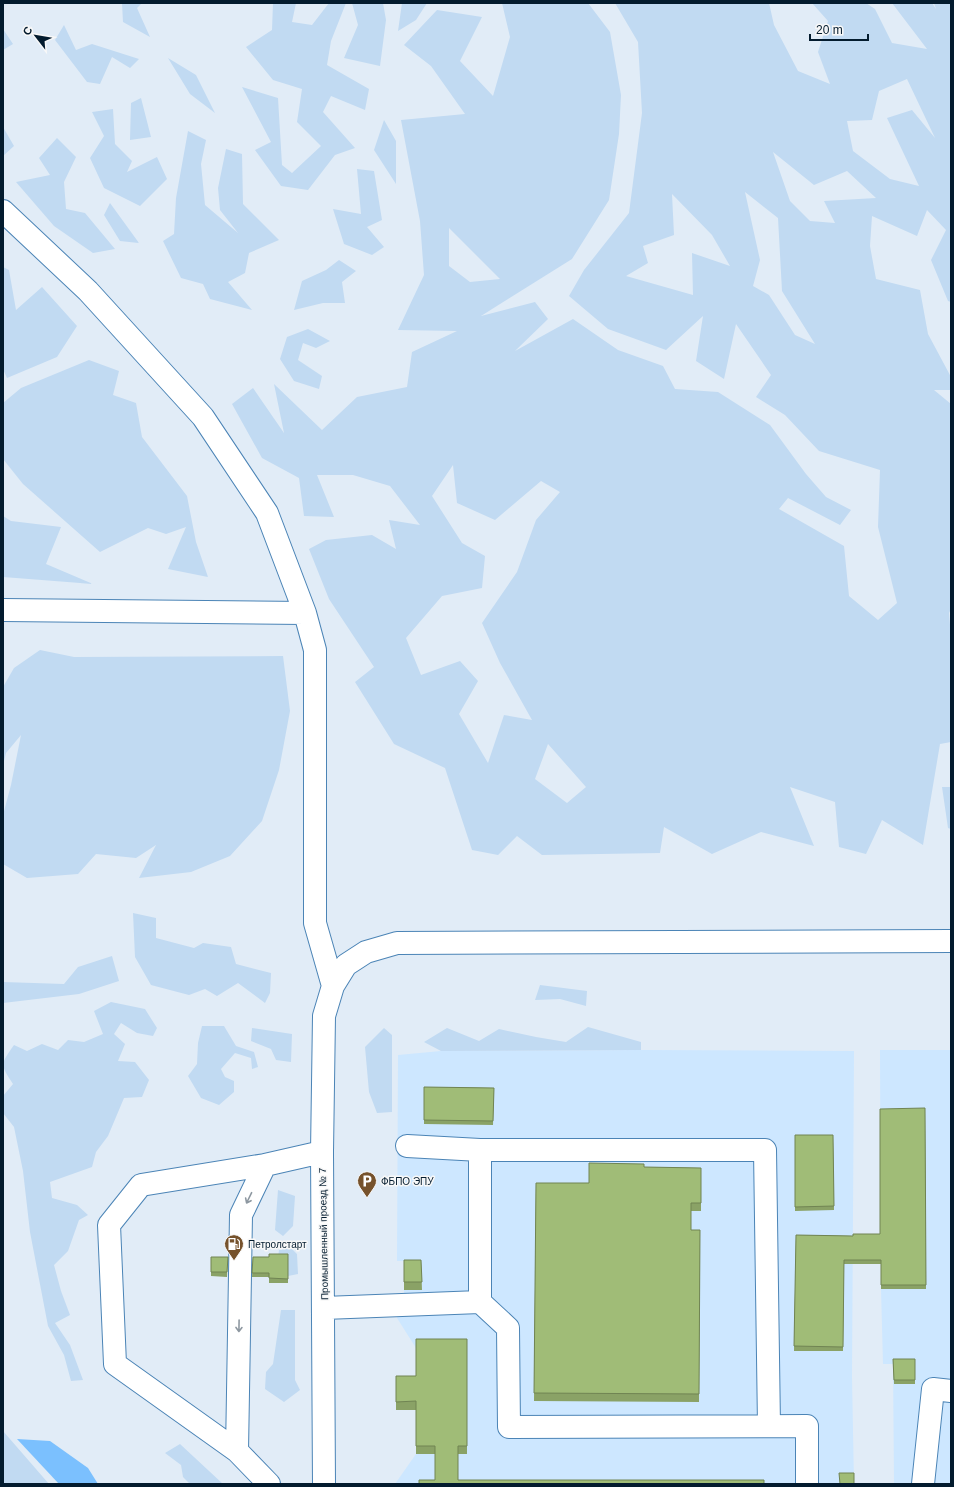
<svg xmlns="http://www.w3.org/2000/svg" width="954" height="1487" viewBox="0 0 954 1487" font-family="Helvetica,sans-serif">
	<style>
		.built { fill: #cde7ff }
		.green { fill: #c1daf2; fill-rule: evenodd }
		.water { fill: #7bc0fe }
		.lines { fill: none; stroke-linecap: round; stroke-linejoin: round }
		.minor-casing { stroke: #4b84b6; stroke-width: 24 }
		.minor { stroke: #fff; stroke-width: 22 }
		.wall { fill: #8aa266 }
		.building { fill: #a0bc77; stroke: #708453 }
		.oneway { stroke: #8e98a1 }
		.labels { text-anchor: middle; stroke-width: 3; stroke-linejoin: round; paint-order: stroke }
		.poi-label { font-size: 10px; fill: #031b2e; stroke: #f8f8f8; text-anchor: start }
		.street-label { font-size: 10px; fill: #031b2e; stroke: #f8f8f8 }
	</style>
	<rect width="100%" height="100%" fill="#e1ecf7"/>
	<!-- built -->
	<path class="built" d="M 641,1050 L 854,1051 L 852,1377 L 854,1484 L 395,1484 L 416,1454 L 416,1410 L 396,1410 L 396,1385 L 416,1384 L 416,1348 L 397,1318 L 396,1305 L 404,1296 L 404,1261 L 397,1261 L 398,1055 L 441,1051 Z
		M 880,1050 L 951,1050 L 951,1484 L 894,1484 L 893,1364 L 883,1364 L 881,1289 Z"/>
	<!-- green -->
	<path class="green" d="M 122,3 L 142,3 L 137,8 L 150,37 L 123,22 Z
		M 273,3 L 296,3 L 292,22 L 312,25 L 329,3 L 346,3 L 331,41 L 327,65 L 369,89 L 365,110 L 331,96 L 323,112 L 355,148 L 335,155 L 308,190 L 281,186 L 255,150 L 271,142 L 242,87 L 278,98 L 282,165 L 292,173 L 321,146 L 297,122 L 302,89 L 273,80 L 246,47 L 272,30 Z
		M 352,3 L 383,3 L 386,20 L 380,66 L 344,58 L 358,25 Z
		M 402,3 L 427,3 L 416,20 L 398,31 Z
		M 502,3 L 588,3 L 610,32 L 621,95 L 619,134 L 609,200 L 572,259 L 481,316 L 535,302 L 548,319 L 515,351 L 573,319 L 618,350 L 663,366 L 675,389 L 718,392 L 770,425 L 806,474 L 826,497 L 851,510 L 840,525 L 788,498 L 779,509 L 844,546 L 849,596 L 878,620 L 897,603 L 878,527 L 880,470 L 819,451 L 785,415 L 756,397 L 771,375 L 736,324 L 724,379 L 696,361 L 703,316 L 666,350 L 608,329 L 569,296 L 584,270 L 629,213 L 642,113 L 638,42 L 615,3 L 769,3 L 774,25 L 798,71 L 830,84 L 818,52 L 828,21 L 812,3 L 866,3 L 875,9 L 892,43 L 927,49 L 892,3 L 932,3 L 936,9 L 934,3 L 951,3 L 951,302 L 948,301 L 931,260 L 946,230 L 927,210 L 917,236 L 872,216 L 870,246 L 876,279 L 920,290 L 928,334 L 951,377 L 951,390 L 934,390 L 951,404 L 951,609 L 949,613 L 951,636 L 951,742 L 940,744 L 923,845 L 882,820 L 866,854 L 839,847 L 835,802 L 790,787 L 814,846 L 761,832 L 712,854 L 664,827 L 660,853 L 542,855 L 517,836 L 498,855 L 472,850 L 445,768 L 394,744 L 355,682 L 374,667 L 329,599 L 309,549 L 326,540 L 372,535 L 396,549 L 389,520 L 420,525 L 390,486 L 353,475 L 317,475 L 334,517 L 304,516 L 299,478 L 262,458 L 232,404 L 253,388 L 284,433 L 274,384 L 322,430 L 357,397 L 407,387 L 412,352 L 457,331 L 398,330 L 424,275 L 420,221 L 401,120 L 465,114 L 431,66 L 404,45 L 437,10 L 482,17 L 460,61 L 493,96 L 510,37 ZM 907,79 L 935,138 L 912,110 L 887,118 L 919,186 L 890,179 L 853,151 L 847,121 L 872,120 L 879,91 ZM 773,152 L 814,185 L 847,171 L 876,198 L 824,201 L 835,223 L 810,221 L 790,201 ZM 745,192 L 778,218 L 782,291 L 815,344 L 795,335 L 769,295 L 753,286 L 760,260 ZM 672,194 L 712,235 L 730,266 L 692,253 L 693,295 L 626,276 L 648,263 L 643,246 L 674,235 ZM 449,228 L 500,279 L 470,282 L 449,266 ZM 453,465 L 457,503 L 495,520 L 541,481 L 560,492 L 536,520 L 517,572 L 482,623 L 500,663 L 532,720 L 504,715 L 488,763 L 459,714 L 478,681 L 460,661 L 421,675 L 406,638 L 442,596 L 482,588 L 485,556 L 462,543 L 432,496 ZM 548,744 L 586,787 L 567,803 L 535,779 Z
		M 64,25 L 76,50 L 92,44 L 139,59 L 130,68 L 112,57 L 100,84 L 87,82 L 55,40 Z
		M 3,29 L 13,44 L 3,50 Z
		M 168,58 L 196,75 L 215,113 L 190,94 Z
		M 141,98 L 151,137 L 130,140 L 131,103 Z
		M 113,109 L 115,144 L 132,161 L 127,172 L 157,157 L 167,179 L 140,206 L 104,188 L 90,158 L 104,136 L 92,112 Z
		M 384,120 L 396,141 L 396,184 L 374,150 Z
		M 3,127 L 14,146 L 3,156 Z
		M 188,131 L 206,140 L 201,164 L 205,205 L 238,233 L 220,210 L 218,188 L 226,149 L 242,154 L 243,204 L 279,240 L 249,253 L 245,273 L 228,282 L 252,310 L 210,299 L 203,284 L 181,278 L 163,241 L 174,234 L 176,198 Z
		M 57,138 L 76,157 L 64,182 L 66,209 L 85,213 L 115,249 L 93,253 L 54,226 L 16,182 L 50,175 L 39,158 Z
		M 357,169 L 374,171 L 382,220 L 367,227 L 384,247 L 372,255 L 344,244 L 333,209 L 361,214 Z
		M 110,203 L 139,243 L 120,241 L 104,215 Z
		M 339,260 L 356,271 L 342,282 L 345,303 L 323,303 L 294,310 L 302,281 L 326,270 Z
		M 3,267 L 9,270 L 16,310 L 42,287 L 77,326 L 57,357 L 7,378 L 3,369 Z
		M 308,329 L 330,341 L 316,348 L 303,343 L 298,360 L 322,376 L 319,389 L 294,381 L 280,359 L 287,337 Z
		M 89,360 L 119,371 L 113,395 L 136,403 L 142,437 L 187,496 L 196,542 L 208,577 L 168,569 L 186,527 L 166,534 L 148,528 L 100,552 L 23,484 L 3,459 L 3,403 L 21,388 Z
		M 3,516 L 11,521 L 61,527 L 46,564 L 93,584 L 3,577 Z
		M 40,650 L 74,657 L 283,656 L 290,711 L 279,770 L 262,821 L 230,856 L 191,872 L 139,878 L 156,845 L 136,858 L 96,854 L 78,874 L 27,878 L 3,864 L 3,815 L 11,785 L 21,735 L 6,753 L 3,765 L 3,687 L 14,668 Z
		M 942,787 L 951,787 L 951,829 L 948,828 Z
		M 133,913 L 156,918 L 156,938 L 194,948 L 203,943 L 231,947 L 236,964 L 271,973 L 270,993 L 265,1003 L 238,983 L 217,996 L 205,989 L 189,995 L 151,985 L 135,957 Z
		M 112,956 L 119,981 L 79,994 L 3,1003 L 3,982 L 64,984 L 78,967 Z
		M 540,985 L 587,991 L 586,1006 L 560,999 L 535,1000 Z
		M 111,1002 L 145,1009 L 157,1028 L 153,1036 L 137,1033 L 121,1023 L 114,1034 L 125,1044 L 118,1061 L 135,1062 L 149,1080 L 142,1097 L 124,1098 L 108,1136 L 96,1152 L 92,1167 L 50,1182 L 52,1198 L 77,1205 L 88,1215 L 79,1220 L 68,1251 L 54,1265 L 61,1291 L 70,1315 L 55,1323 L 70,1345 L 83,1380 L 71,1381 L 64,1355 L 48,1326 L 30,1232 L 23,1171 L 14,1127 L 3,1113 L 3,1096 L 13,1084 C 0,1064 0,1065 14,1045 L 27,1051 L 42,1044 L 58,1050 L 68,1040 L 84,1042 L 103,1034 L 94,1011 Z
		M 202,1026 L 224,1026 L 236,1046 L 254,1052 L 258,1067 L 252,1069 L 251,1058 L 235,1053 L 221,1069 L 225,1077 L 234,1081 L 234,1092 L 219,1105 L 201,1098 L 188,1076 L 197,1064 L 198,1043 Z
		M 588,1027 L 641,1042 L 641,1050 L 441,1051 L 424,1042 L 447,1028 L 479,1041 L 499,1029 L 536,1037 L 566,1042 Z
		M 252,1028 L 292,1034 L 291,1062 L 276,1060 L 271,1049 L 251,1041 Z
		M 384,1028 L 392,1035 L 392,1112 L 377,1113 L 369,1092 L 365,1047 Z
		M 278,1190 L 295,1196 L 293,1226 L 283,1236 L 275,1230 Z
		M 291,1248 L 297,1254 L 298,1274 L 288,1276 L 288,1258 L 278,1258 L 279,1250 Z
		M 281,1310 L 295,1310 L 295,1380 L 300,1390 L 284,1402 L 265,1389 L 266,1372 L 273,1364 Z
		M 3,1431 L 49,1484 L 3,1484 Z
		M 180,1444 L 223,1484 L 190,1484 L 183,1477 L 181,1465 L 165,1453 Z"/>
	<!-- water -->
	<path class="water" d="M 17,1439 L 50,1441 L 88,1468 L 98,1484 L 59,1484 Z"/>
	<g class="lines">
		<defs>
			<path id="minor" d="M 3,211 L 88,291 L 203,417 L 267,513 L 305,613
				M 3,610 L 305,613 L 315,650 L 315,923 L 333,986
				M 407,1146 L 480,1150 L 765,1150 L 769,1426
				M 480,1150 L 480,1302
				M 324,1308 L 480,1302 L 508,1328 L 509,1427 L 807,1426 L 807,1484
				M 237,1451 L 115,1364 L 109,1225 L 141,1185 L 265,1165
				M 269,1484 L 237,1451 L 241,1215 L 265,1165 L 322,1152
				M 324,1484 L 322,1152 L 324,1016 L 333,986 L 346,965 L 366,952 L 397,943 L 951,941
				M 923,1484 L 933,1389 L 951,1391"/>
		</defs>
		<!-- minor casing -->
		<use href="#minor" class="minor-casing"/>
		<!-- minor -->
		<use href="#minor" class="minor"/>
	</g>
	<!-- wall -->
	<path class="wall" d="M 424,1087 L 494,1088 L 493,1125 L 424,1124 Z
		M 925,1108 L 926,1289 L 881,1289 L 881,1264 L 844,1264 L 843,1351 L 794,1351 L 796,1235 L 853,1236 L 880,1234 Z
		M 795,1135 L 833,1135 L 834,1210 L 795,1211 Z
		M 644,1167 L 701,1168 L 701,1211 L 691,1211 L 691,1230 L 700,1230 L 699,1402 L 534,1401 L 536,1183 L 589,1183 Z
		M 288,1254 L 288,1283 L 269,1283 L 269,1277 L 252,1277 L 253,1257 L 269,1257 Z
		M 211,1257 L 228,1257 L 227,1277 L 211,1276 Z
		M 404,1260 L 421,1260 L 422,1290 L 404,1290 Z
		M 467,1339 L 467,1454 L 458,1454 L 435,1480 L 435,1454 L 416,1454 L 416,1410 L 396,1410 L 396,1376 L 416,1376 Z
		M 893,1359 L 915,1359 L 915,1384 L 894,1384 Z"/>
	<!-- building -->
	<path class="building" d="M 424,1087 L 494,1088 L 493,1121 L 424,1120 Z
		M 925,1108 L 926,1285 L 881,1285 L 881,1260 L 844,1260 L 843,1347 L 794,1346 L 796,1235 L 853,1236 L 853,1234 L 880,1234 L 880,1109 Z
		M 795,1135 L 833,1135 L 834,1206 L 795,1207 Z
		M 589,1163 L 644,1164 L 644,1167 L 701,1168 L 701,1203 L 691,1203 L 691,1230 L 700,1230 L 699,1394 L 534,1393 L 536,1183 L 589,1183 Z
		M 269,1254 L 288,1254 L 288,1279 L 269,1278 L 269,1273 L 252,1273 L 253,1257 L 269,1257 Z
		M 211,1257 L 228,1257 L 227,1272 L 211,1272 Z
		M 404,1260 L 421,1260 L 422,1282 L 404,1282 Z
		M 416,1339 L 467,1339 L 467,1446 L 458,1446 L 458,1480 L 764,1480 L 764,1484 L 419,1484 L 419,1480 L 435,1480 L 435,1446 L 416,1446 L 416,1401 L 396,1402 L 396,1376 L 416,1376 Z
		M 893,1359 L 915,1359 L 915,1380 L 894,1380 Z
		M 839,1473 L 854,1473 L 854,1484 L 840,1484 Z"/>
	<!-- one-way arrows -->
	<defs><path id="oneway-shaft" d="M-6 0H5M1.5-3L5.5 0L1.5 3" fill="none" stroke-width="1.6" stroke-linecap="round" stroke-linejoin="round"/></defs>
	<g class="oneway">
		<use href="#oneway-shaft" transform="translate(249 1198) rotate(116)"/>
		<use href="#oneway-shaft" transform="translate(239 1326) rotate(91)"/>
	</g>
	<!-- icons -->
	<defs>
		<symbol id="parking-pin" viewBox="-11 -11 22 30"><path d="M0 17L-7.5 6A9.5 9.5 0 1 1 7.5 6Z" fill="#76522c" stroke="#f8f8f8"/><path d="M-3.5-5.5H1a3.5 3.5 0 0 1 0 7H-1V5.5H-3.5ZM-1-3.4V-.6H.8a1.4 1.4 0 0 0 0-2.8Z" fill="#fff"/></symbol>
		<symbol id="fuel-pin" viewBox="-11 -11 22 30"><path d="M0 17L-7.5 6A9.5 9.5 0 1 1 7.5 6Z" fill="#76522c" stroke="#f8f8f8"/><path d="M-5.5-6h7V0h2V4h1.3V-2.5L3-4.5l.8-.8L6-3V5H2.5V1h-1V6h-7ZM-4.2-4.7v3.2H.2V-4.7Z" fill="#fff"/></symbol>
	</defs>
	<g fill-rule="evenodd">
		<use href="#parking-pin" x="356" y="1170" width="22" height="30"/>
		<use href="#fuel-pin" x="223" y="1233" width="22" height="30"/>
	</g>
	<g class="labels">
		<!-- poi labels -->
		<g class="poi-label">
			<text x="381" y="1185">ФБПО ЭПУ</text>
			<text x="248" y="1248">Петролстарт</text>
		</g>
		<!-- street labels -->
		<g class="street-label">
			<text transform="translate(323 1234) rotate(-91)" y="4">Промышленный проезд № 7</text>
		</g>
	</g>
	<!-- border -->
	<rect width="954" height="1487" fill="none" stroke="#031b2e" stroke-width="8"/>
	<!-- north arrow -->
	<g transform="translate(36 36) rotate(301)" stroke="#f8f8f8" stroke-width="3" paint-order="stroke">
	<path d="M0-3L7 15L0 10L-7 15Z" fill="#031b2e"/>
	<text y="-6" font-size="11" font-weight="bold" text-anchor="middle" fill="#031b2e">С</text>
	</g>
	<!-- scale -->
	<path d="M810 34v6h58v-6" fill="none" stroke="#031b2e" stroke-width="2"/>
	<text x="816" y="34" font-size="12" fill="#031b2e" stroke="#f8f8f8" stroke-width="3" paint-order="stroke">20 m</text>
</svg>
